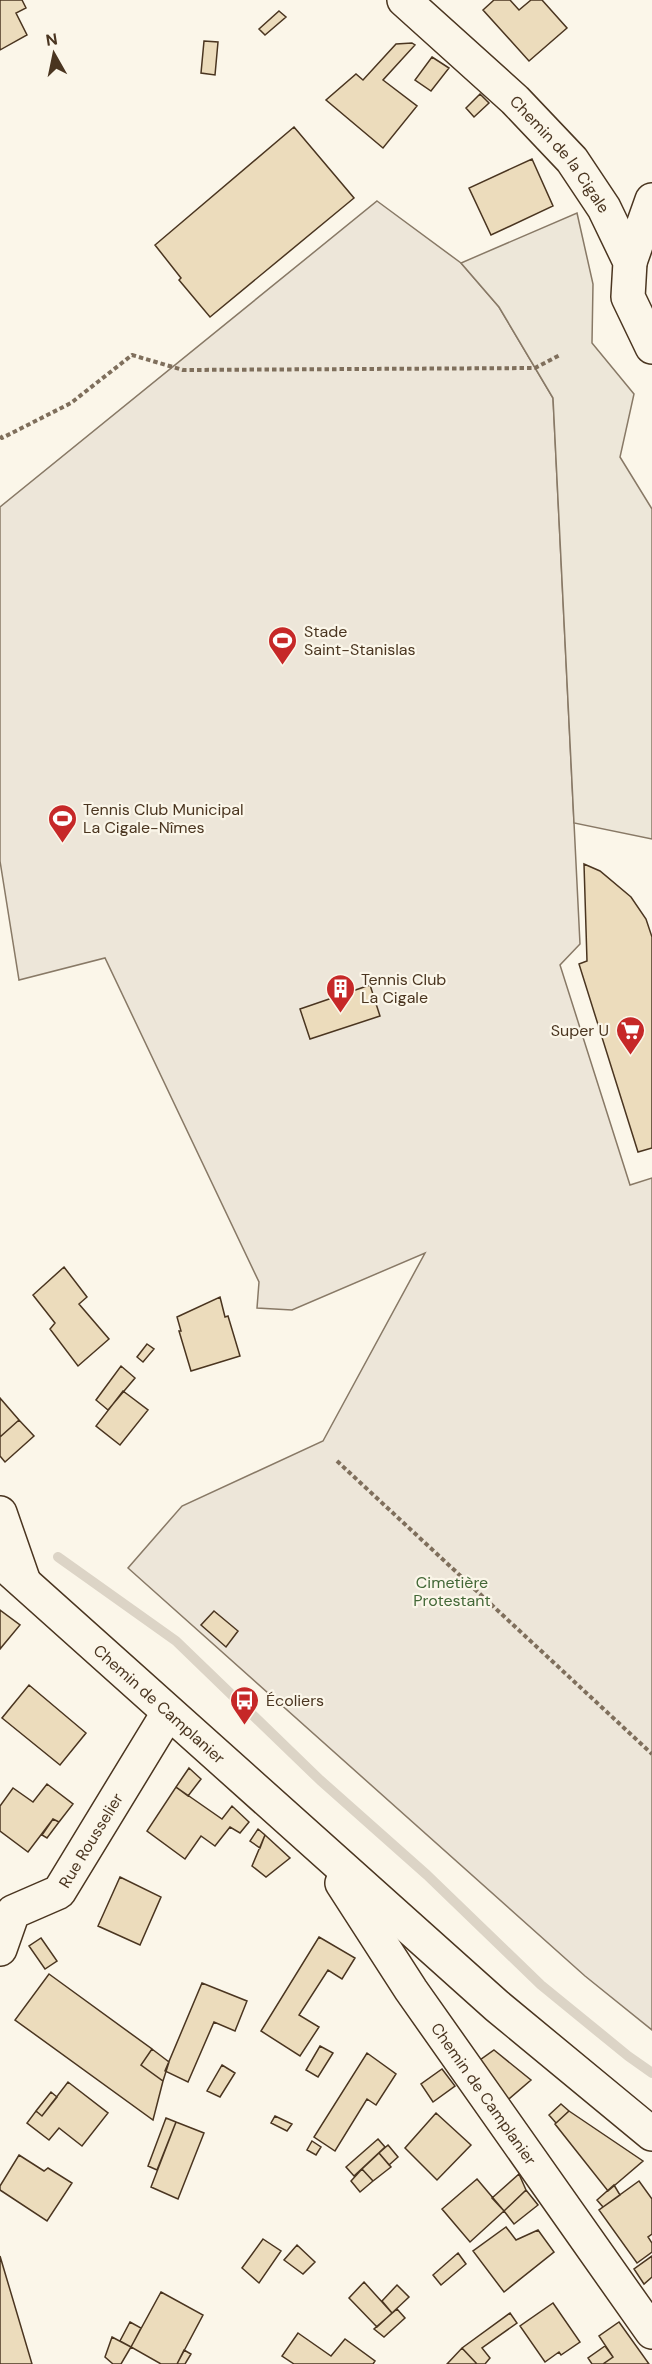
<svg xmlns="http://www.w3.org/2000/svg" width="652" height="2364" viewBox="0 0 652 2364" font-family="'DM Sans',sans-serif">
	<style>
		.green { fill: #ede6d9; stroke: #887966; stroke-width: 1.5 }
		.parking { fill: #ede7d9; stroke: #887966; stroke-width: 1.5 }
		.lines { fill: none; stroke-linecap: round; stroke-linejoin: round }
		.stream { stroke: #dcd4c6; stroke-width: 10 }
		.building { fill: #ecdcbc; stroke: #4a3520; stroke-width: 1.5 }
		.minor-casing { stroke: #4a3520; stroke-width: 36 }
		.path { stroke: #7f6f5c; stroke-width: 4; stroke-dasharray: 4.5 3; stroke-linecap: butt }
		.minor { stroke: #fbf6e9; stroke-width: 33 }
		.labels { text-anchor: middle; stroke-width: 4.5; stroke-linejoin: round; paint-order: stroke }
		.street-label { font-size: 16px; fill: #4a3520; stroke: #fbf6e9 }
		.poi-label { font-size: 16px; fill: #4a3520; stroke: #fbf6e9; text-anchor: start }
		.park-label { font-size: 16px; fill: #436837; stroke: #fbf6e9 }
	</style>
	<rect width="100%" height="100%" fill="#fbf6e9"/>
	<!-- green -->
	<path class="green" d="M 377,201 L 461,263 L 499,307 L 553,398 L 580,944 L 560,965 L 630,1185 L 652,1178 L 652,2030 L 585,1976 L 128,1568 L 182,1506 L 323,1441 L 425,1253 L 292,1310 L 257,1308 L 259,1282 L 105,958 L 19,980 L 0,861 L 0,507 Z"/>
	<!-- parking -->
	<path class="parking" d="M 577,213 L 593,284 L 592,343 L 634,394 L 620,457 L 652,509 L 652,839 L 574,823 L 553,398 L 499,307 L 461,263 Z"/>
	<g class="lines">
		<!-- stream -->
		<path class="stream" d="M 58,1557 L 176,1641 L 320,1780 L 427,1875 L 541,1985 L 628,2056 L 652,2073"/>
	</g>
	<!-- building -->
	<path class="building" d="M 0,0 L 22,0 L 26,8 L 16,13 L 27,35 L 0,50 Z
		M 494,0 L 510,0 L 519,10 L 531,0 L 542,0 L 567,28 L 529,61 L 483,10 Z
		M 279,11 L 286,17 L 265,35 L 259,29 Z
		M 204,41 L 218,42 L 215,75 L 201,73 Z
		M 412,43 L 415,45 L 383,80 L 417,106 L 383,148 L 326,100 L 356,74 L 363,80 L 396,44 Z
		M 432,57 L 449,68 L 431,91 L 415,80 Z
		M 480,94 L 489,103 L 474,117 L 466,108 Z
		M 294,127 L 354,198 L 210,317 L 179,280 L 181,278 L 155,245 Z
		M 532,159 L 553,206 L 491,235 L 469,188 Z
		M 584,864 L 600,871 L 631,897 L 646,919 L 652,937 L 652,1148 L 638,1152 L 579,964 L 587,961 Z
		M 370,985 L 380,1016 L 310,1039 L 300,1009 Z
		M 64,1267 L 87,1297 L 79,1304 L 109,1339 L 78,1366 L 50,1329 L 55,1323 L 33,1295 Z
		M 220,1297 L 225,1317 L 228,1316 L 240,1356 L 191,1371 L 179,1331 L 181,1331 L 177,1317 Z
		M 147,1344 L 154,1349 L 143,1362 L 137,1357 Z
		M 121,1366 L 135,1378 L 108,1410 L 96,1400 Z
		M 123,1391 L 148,1410 L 120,1445 L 96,1426 Z
		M 0,1398 L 19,1420 L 0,1437 Z
		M 19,1420 L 34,1436 L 5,1462 L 0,1456 L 0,1437 Z
		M 0,1610 L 20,1625 L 0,1649 Z
		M 214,1611 L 238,1631 L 226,1647 L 201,1625 Z
		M 29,1685 L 86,1733 L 60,1765 L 2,1718 Z
		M 189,1768 L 201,1779 L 188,1796 L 176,1787 Z
		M 47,1784 L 73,1804 L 59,1822 L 53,1819 L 28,1852 L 0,1831 L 0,1806 L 13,1788 L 33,1802 Z
		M 176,1787 L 222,1819 L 232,1806 L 249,1822 L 240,1833 L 230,1827 L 215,1846 L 201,1836 L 185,1859 L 147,1831 Z
		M 53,1819 L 59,1822 L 47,1838 L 42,1835 Z
		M 258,1829 L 265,1835 L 260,1848 L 250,1841 Z
		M 265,1835 L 290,1858 L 266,1877 L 252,1866 Z
		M 120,1877 L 161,1897 L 140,1945 L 98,1926 Z
		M 319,1937 L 355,1958 L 342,1979 L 328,1970 L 299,2015 L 319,2027 L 300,2056 L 261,2031 Z
		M 41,1938 L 57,1961 L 45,1969 L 29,1946 Z
		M 49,1974 L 152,2049 L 141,2065 L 163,2081 L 153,2120 L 15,2020 Z
		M 202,1983 L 247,2001 L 235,2031 L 214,2022 L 188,2082 L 165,2071 Z
		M 320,2046 L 333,2053 L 318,2077 L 306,2070 Z
		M 152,2049 L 169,2062 L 163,2081 L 141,2065 Z
		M 494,2050 L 531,2080 L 502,2105 L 473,2065 Z
		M 367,2053 L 396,2074 L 376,2105 L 367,2099 L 335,2151 L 314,2137 Z
		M 222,2065 L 235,2073 L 220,2097 L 207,2091 Z
		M 442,2069 L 455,2086 L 433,2102 L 421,2084 Z
		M 68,2082 L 108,2113 L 82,2146 L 59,2128 L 49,2140 L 27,2123 L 36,2111 L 42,2116 Z
		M 51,2092 L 57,2097 L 42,2116 L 36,2111 Z
		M 561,2104 L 569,2111 L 556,2123 L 549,2115 Z
		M 569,2111 L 643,2161 L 608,2191 L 555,2124 Z
		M 436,2113 L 471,2145 L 437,2180 L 405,2148 Z
		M 275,2116 L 292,2124 L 287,2131 L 271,2123 Z
		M 166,2118 L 176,2122 L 157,2170 L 148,2166 Z
		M 176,2122 L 204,2133 L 178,2199 L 151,2187 Z
		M 378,2139 L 385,2147 L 354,2176 L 346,2167 Z
		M 312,2141 L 321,2147 L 316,2155 L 307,2150 Z
		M 388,2145 L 398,2157 L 389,2165 L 379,2153 Z
		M 379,2153 L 391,2167 L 373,2181 L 362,2169 Z
		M 19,2155 L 44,2171 L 48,2168 L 72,2183 L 47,2221 L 0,2190 L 0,2186 Z
		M 362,2169 L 373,2181 L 360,2192 L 351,2181 Z
		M 519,2174 L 526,2190 L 504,2211 L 492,2198 Z
		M 477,2179 L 504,2211 L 470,2242 L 442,2209 Z
		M 639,2181 L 652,2199 L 652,2234 L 648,2237 L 652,2243 L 652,2252 L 637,2263 L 599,2210 Z
		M 614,2185 L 620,2195 L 603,2207 L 597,2200 Z
		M 526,2190 L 538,2205 L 514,2224 L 504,2211 Z
		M 506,2227 L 516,2240 L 538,2230 L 554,2252 L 504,2292 L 473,2251 Z
		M 263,2239 L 281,2251 L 259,2283 L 242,2268 Z
		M 297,2245 L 315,2262 L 303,2274 L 284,2260 Z
		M 458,2253 L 466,2264 L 441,2285 L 433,2275 Z
		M 0,2256 L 32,2364 L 0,2364 Z
		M 652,2256 L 652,2277 L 644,2284 L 634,2269 Z
		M 364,2282 L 392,2313 L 377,2327 L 349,2298 Z
		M 397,2285 L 409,2297 L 392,2313 L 382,2301 Z
		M 161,2292 L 203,2315 L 177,2364 L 161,2364 L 131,2347 Z
		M 553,2303 L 580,2342 L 561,2355 L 559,2352 L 545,2362 L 520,2326 Z
		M 397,2309 L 405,2318 L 384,2337 L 374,2329 Z
		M 510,2313 L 517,2323 L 482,2348 L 490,2358 L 485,2364 L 477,2364 L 462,2348 Z
		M 130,2322 L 141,2328 L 131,2347 L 120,2341 Z
		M 619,2322 L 649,2364 L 603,2364 L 613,2357 L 599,2336 Z
		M 298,2333 L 331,2356 L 345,2339 L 375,2361 L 373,2364 L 294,2364 L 282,2356 Z
		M 112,2337 L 131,2347 L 121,2364 L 113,2364 L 105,2357 Z
		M 605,2346 L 613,2357 L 603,2364 L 592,2364 L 588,2358 Z
		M 462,2348 L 477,2364 L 447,2364 Z
		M 184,2350 L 191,2354 L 185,2364 L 177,2364 Z"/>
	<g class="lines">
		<defs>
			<g id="minor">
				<path id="s1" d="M 404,0 L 515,100 L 572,160 L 604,208 L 630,262 L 628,297 L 652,347"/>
				<path d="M 630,262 L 652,200"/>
				<path d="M 0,1513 L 24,1582"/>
				<path id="s2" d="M 0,1561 L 497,2006 L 652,2134"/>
				<path id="s3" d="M 342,1883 L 411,1990 L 652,2332"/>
				<path id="s4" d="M 0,1949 L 13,1912 L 59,1892 L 168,1713"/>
			</g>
		</defs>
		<!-- minor casing -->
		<use href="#minor" class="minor-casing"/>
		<!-- path -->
		<path class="path" d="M 0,436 L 2,438 L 71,403 L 132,355 L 183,370 L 535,368 L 560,355
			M 337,1461 L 652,1754"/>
		<!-- minor -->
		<use href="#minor" class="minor"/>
	</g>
	<!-- icons -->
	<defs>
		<symbol id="stadium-pin" viewBox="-11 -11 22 30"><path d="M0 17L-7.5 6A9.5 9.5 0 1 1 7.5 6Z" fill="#c62828" stroke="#fbf6e9"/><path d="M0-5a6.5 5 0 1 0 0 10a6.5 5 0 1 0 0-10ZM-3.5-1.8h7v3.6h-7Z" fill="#fff"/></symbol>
		<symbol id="building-pin" viewBox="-11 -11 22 30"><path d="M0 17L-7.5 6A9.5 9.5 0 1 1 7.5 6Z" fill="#c62828" stroke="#fbf6e9"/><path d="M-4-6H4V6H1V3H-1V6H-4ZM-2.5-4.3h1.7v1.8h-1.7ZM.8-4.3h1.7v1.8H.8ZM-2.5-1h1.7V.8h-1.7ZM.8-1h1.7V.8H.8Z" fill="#fff"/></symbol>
		<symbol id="supermarket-pin" viewBox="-11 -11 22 30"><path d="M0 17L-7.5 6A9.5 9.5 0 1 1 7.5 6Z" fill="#c62828" stroke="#fbf6e9"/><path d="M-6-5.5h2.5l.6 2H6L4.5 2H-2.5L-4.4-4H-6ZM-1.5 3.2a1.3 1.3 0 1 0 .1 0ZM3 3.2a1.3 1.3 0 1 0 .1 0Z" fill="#fff"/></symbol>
		<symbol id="bus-pin" viewBox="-11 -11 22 30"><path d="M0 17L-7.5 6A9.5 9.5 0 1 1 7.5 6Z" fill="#c62828" stroke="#fbf6e9"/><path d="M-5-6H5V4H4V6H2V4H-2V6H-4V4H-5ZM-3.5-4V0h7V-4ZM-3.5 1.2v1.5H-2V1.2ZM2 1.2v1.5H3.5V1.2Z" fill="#fff"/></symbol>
	</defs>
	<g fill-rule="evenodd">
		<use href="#stadium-pin" x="266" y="624" width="33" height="45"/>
		<use href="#stadium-pin" x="46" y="802" width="33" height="45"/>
		<use href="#building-pin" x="324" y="972" width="33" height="45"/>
		<use href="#supermarket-pin" x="614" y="1014" width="33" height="45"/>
		<use href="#bus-pin" x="228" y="1684" width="33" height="45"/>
	</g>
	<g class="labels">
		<!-- street labels -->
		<g class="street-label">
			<text dy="6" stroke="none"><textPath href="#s1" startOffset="220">Chemin de la Cigale</textPath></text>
			<text dy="6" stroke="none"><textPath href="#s2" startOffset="214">Chemin de Camplanier</textPath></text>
			<text dy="6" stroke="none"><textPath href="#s4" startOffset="150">Rue Rousselier</textPath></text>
			<text dy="6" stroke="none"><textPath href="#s3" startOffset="254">Chemin de Camplanier</textPath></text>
		</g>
		<!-- poi labels -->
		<g class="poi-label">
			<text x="304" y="637">Stade<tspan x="304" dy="18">Saint-Stanislas</tspan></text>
			<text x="83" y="815">Tennis Club Municipal<tspan x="83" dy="18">La Cigale-Nîmes</tspan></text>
			<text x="361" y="985">Tennis Club<tspan x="361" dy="18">La Cigale</tspan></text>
			<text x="609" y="1036" text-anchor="end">Super U</text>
			<text x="266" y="1706">Écoliers</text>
		</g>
		<!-- park labels -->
		<g class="park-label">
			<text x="452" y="1588">Cimetière<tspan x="452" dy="18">Protestant</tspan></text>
		</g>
	</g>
	<!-- north arrow -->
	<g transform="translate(54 54) rotate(351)" stroke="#fbf6e9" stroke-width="4.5" paint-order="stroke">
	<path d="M0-4.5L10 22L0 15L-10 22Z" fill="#4a3520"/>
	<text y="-9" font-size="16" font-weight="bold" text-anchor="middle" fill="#4a3520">N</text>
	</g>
</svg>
